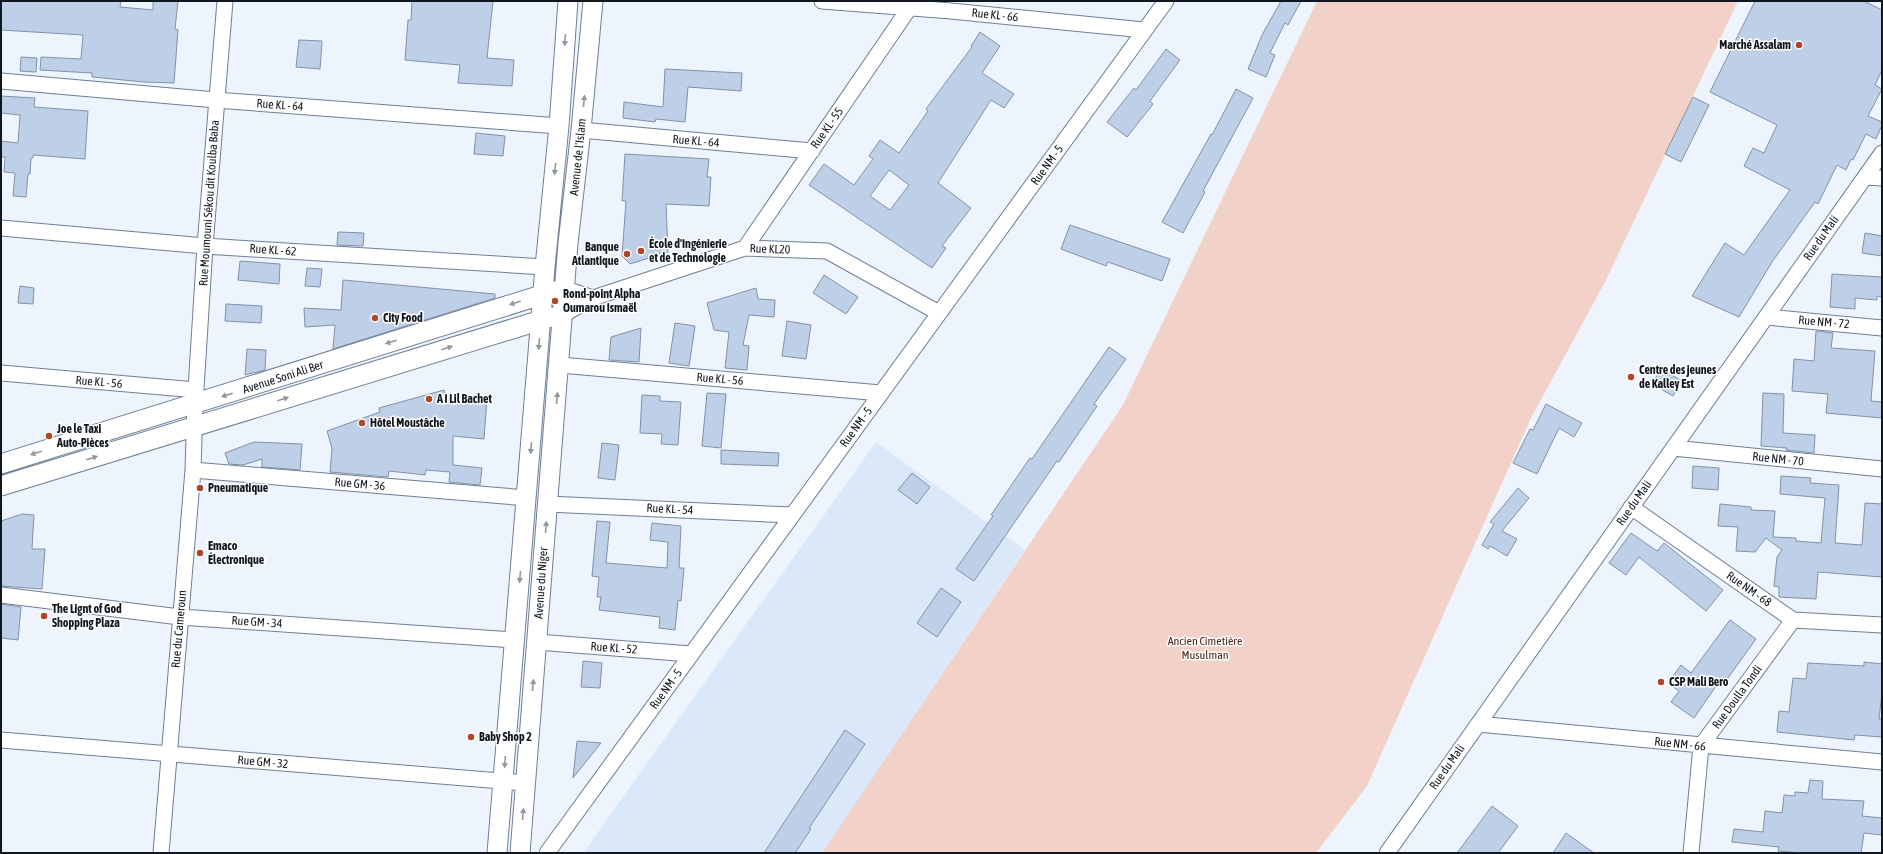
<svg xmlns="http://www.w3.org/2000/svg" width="1883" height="854" font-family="'Asap Condensed',sans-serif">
<rect width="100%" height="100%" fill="#edf4fe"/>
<path fill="#dae8fa" d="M876,442l149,108 -203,303h-239z"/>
<path fill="#f2d2c8" d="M1317,1h421l-132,279 -76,140 -163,366 -51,67h-494l301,-448z"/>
<path fill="#bed0e8" stroke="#8191a8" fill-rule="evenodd" d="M1,1h120l-1,6 33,3v-9h25l-3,28 3,1 -4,53 -30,-1 -52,-5v-4l-52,-3 1,-13 40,2 2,-24 -82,-5z
M412,1h81l-6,57 27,2 -2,26 -54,-3 2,-18 -55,-5 3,-40h3z
M1281,1h20l-13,24 -3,-2 -15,30 5,2 -9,22 -18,-8 14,-34z
M1755,1h109l18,9v60l-7,15 7,4 -14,27 14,6v3l-6,14 -10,-5 -13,26 -2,-1 -5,11 -9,-5 -19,39 -3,-2 -43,60 -33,55 -47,-21 33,-53 19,12 46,-65 -46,-24 9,-18 11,5 13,-28 -67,-33z
M980,32l20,14 -18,27 32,21 -10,14 -13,-8 -53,83 33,25 -29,38 4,2 -14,20 -123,-83 15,-21 30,21 19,-26 -4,-3 11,-16 19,13 29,-42 -2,-2 46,-62 -1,-1zM889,170l20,15 -19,25 -20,-14z
M299,40l23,1 -2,28 -24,-2z
M1166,49l14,11 -30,41 3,3 -26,33 -20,-15 27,-34 2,2z
M21,57l16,1 -1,14 -16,-1z
M665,69l77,4 -1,18 -53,-4 -3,35 -29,-3 -1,3 -32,-4 1,-16 39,5z
M1236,89l17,9 -50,93 2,1 -22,41 -21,-11 49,-88 1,1z
M1,96l34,2 -1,9 54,4 -3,48 -52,-4v3h-2l-1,16h-2l-2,23 -13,-1 2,-23 -11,-1 1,-15h-4v-16l17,2 2,-28 -19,-2z
M1693,97l16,8 -28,57 -16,-8z
M476,133l29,3 -2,20 -29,-2z
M625,154l84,5 -2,18h4l-2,29 -43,-2 2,48 -38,12 -8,-8 4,-55h-4z
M1070,225l100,34 -8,22 -54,-19 -2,4 -45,-17z
M338,232l26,1 -1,13 -26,-1z
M1865,233l17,3v20l-20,-3z
M240,261l40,3 -1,20 -41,-4z
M307,268l15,1 -2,18 -15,-1z
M1832,274l50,3v20l-5,-1v4l-22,-2v11l-25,-2z
M824,275l34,22 -12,17 -33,-21z
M343,280l152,14v4l-162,51 2,-24 -30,2 -1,-19 37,2z
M20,286l14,2 -1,16 -15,-1z
M756,288l2,11 17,1 -1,17 -25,-2 -6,30 6,1 -2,24 -22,-2 4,-36 -15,-2 -7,-27z
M226,304l36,2 -1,17 -36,-2z
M787,321l24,4 -5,34 -24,-3z
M675,323l20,3 -6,40 -20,-3z
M641,328l-2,34 -30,-2 2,-23z
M1816,331l17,2 -2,15 44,3 -4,50 11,1v16l-56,-5 2,-19 -36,-3 2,-32 20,2z
M1109,347l17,12 -32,45 3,2 -38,56 -2,-1 -83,120 -18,-12 37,-53 -2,-1 39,-57 2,1z
M247,349l19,1 -1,20 -20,5z
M1661,369l21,12 -9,15 -21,-12z
M444,390l2,8 41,-1 -3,42 -31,-3v29l29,3 -2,17 -31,-3 1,-10 -24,-2 -1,5 -36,-4 -1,6 -58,-5 2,-24 -5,-17 53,-19 -1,-4z
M707,393l19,1 -5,54 -19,-2z
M1763,393l21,1 -1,39 32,2 -1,18 -28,-3 1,-2 -26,-2z
M642,395l18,1v5l21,1 -3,43 -17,-1 1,-10 -22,-1z
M1546,404l36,19 -8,14 -15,-9 -22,46 -24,-11 17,-34 3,1z
M254,442l48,2 -2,26 -38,-3v-8l-19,6 -14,-1 -4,-11z
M602,443l17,2 -4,35 -17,-2z
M721,450l58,3 -1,13 -57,-2z
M1693,466l26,2 -1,22 -26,-2z
M912,473l18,14 -13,17 -19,-14z
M1781,476l30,2 -1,5 29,2 -4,58 27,2 3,-42 17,1v73l-64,-5 -2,27 -37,-2v-10l-5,-1 3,-29 5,-7 -16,-12 -11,14 -19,-1 2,-24 -20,-1 2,-22 31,3v3l24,1 -2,26 23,1v3l25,2 4,-45 -45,-4z
M1518,488l11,10 -27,33 15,8 -10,17 -17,-10 -2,3 -6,-4 12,-21 -4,-2z
M22,514l12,1 -2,34h13l-3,40 -41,-3v-65z
M597,521l13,1 -4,41 61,5 1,-26 -18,-2 2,-17 29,3 -2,42h5l-3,33 -3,-1 -3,30 -16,-2 1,-11 -61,-7 2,-13h-4l2,-20 -7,-1z
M1631,533l26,18 7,-8 59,47 -17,21 -67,-54 -13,18 -17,-12z
M941,588l20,14 -24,35 -20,-14z
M1,604l20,3 -3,33 -17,-2z
M1730,620l26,19 -31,43 -4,-3 -27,39 -23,-16 8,-11 -11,-8 13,-18 10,8z
M583,661l19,2 -2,25 -19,-1z
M1864,662l18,2v29l-3,26h3v18l-27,-2 -1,5 -77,-8 2,-21 10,1 4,-34 13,1 2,-16 56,3z
M845,730l20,14 -56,84 2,1 -16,24h-31z
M577,741l24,2 -28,35z
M1810,780l13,1 -1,18 42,2 -2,15 20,2v17l-18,-2 -3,20h-59l-24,-2 1,-4 -47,-5 2,-13 29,3 2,-21 17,2 2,-18 11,1v-4l13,1z
M1492,806l26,20 -20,27h-41z
M1566,833l28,20h-41z"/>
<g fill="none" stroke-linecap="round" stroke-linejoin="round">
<g stroke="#6f7f95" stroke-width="17">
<path id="minor" d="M822,1l129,10 193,19
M1,81l215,19 343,26
M581,130l231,21
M1865,177l17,1
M1,228l204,18 340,21
M745,248l165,-241
M566,289l27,9
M564,314l29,-16 152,-50 82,3 112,62
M1766,317l116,11
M560,365l321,28
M1,373l195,17
M1673,448l209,21
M193,470l334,28
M547,504l245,11
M1631,507l162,113 89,5
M1,595l179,22 334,23
M537,642l154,12
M1478,724l404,38
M1,740l524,43
M161,853l32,-383 2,-65 10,-159 20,-245
M547,853l619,-852
M1387,853l495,-700
M1691,853l10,-107 92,-126"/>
</g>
<g stroke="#6f7f95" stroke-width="21">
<path id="major" d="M1,464l553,-173
M1,486l550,-169
M497,853l48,-586 14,-141 9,-125
M520,853l48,-610 13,-113 12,-129"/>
</g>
<use href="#minor" stroke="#fff" stroke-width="15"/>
<use href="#major" stroke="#fff" stroke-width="19"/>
</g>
<defs><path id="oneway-solid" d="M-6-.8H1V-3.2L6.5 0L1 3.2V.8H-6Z"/></defs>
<g fill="#94979a">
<use href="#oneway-solid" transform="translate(565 40) rotate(94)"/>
<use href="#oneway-solid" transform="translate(584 101) rotate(-85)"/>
<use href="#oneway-solid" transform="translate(555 169) rotate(96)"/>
<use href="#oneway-solid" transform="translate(515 303) rotate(162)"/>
<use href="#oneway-solid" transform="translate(391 342) rotate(162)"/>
<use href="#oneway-solid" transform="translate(539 344) rotate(94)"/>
<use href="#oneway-solid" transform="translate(447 348) rotate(-17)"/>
<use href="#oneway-solid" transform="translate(227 395) rotate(162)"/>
<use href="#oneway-solid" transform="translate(557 398) rotate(-85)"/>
<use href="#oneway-solid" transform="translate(283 399) rotate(-17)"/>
<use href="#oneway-solid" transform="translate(531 448) rotate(94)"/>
<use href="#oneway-solid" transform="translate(36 453) rotate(163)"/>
<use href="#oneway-solid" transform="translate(92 458) rotate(-17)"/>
<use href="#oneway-solid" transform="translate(546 527) rotate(-86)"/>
<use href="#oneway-solid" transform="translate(520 577) rotate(95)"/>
<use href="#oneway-solid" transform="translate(533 685) rotate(-84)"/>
<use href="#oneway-solid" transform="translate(505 762) rotate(94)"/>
<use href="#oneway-solid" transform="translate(523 814) rotate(-85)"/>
</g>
<g fill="#af4727" stroke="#fff" stroke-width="1.5">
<circle cx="1799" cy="45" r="4"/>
<circle cx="641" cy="251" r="4"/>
<circle cx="627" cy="254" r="4"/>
<circle cx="555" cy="301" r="4"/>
<circle cx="375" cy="318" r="4"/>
<circle cx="1631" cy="377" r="4"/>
<circle cx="429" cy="399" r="4"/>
<circle cx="362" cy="423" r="4"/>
<circle cx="49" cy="436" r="4"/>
<circle cx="200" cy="488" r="4"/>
<circle cx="200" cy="553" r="4"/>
<circle cx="44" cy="616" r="4"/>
<circle cx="1661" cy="682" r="4"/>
<circle cx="471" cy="737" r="4"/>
</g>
<g text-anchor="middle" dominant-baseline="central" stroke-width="3" stroke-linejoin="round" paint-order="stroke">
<g font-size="12" fill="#11171f" stroke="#fff">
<text transform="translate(995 15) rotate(6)">Rue KL - 66</text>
<text transform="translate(280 105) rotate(4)">Rue KL - 64</text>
<text transform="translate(827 128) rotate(-55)">Rue KL - 55</text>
<text transform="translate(696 141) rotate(5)">Rue KL - 64</text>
<text transform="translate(578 157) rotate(-84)">Avenue de l'Islam</text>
<text transform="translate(1047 165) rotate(-54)">Rue NM - 5</text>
<text transform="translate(209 203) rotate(-86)">Rue Moumouni Sékou dit Koulba Baba</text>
<text transform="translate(1821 238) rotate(-55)">Rue du Mali</text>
<text transform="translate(770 249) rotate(2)">Rue KL20</text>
<text transform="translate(273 250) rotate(4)">Rue KL - 62</text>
<text transform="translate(1824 322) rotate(5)">Rue NM - 72</text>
<text transform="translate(283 377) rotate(-18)">Avenue Soni Ali Ber</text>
<text transform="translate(720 379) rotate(5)">Rue KL - 56</text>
<text transform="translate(99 382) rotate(5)">Rue KL - 56</text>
<text transform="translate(856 427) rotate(-54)">Rue NM - 5</text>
<text transform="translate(1778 459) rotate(6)">Rue NM - 70</text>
<text transform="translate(360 484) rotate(5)">Rue GM - 36</text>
<text transform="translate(1634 503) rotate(-55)">Rue du Mali</text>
<text transform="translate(670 509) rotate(3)">Rue KL - 54</text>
<text transform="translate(541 583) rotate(-86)">Avenue du Niger</text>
<text transform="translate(1749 589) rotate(35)">Rue NM - 68</text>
<text transform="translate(257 622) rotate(4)">Rue GM - 34</text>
<text transform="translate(179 629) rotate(-85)">Rue du Cameroun</text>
<text transform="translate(614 648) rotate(4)">Rue KL - 52</text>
<text transform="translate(666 689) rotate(-54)">Rue NM - 5</text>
<text transform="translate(1737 697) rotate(-54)">Rue Doulla Tondi</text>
<text transform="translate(1680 744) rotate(6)">Rue NM - 66</text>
<text transform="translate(263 762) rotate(5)">Rue GM - 32</text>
<text transform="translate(1447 767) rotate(-55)">Rue du Mali</text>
</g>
<g font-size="12" font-weight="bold" fill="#11171f" stroke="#fff" text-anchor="start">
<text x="1791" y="45" text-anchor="end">Marché Assalam</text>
<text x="649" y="244">École d'Ingénierie<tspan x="649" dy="14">et de Technologie</tspan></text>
<text x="619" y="247" text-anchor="end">Banque<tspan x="619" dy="14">Atlantique</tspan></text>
<text x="563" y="294">Rond-point Alpha<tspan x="563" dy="14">Oumarou Ismaël</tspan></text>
<text x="383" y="318">City Food</text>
<text x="1639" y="370">Centre des jeunes<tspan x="1639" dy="14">de Kalley Est</tspan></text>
<text x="437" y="399">A I Lil Bachet</text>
<text x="370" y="423">Hôtel Moustâche</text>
<text x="57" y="429">Joe le Taxi<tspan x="57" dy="14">Auto-Pièces</tspan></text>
<text x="208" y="488">Pneumatique</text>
<text x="208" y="546">Emaco<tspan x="208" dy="14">Électronique</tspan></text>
<text x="52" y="609">The Lignt of God<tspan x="52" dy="14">Shopping Plaza</tspan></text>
<text x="1669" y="682">CSP Mali Bero</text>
<text x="479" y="737">Baby Shop 2</text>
</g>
<g font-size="12" fill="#491d10" stroke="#fff">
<text x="1205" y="641">Ancien Cimetière<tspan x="1205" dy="14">Musulman</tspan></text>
</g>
</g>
<rect width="1883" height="854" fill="none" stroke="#11171f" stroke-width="4"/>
</svg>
